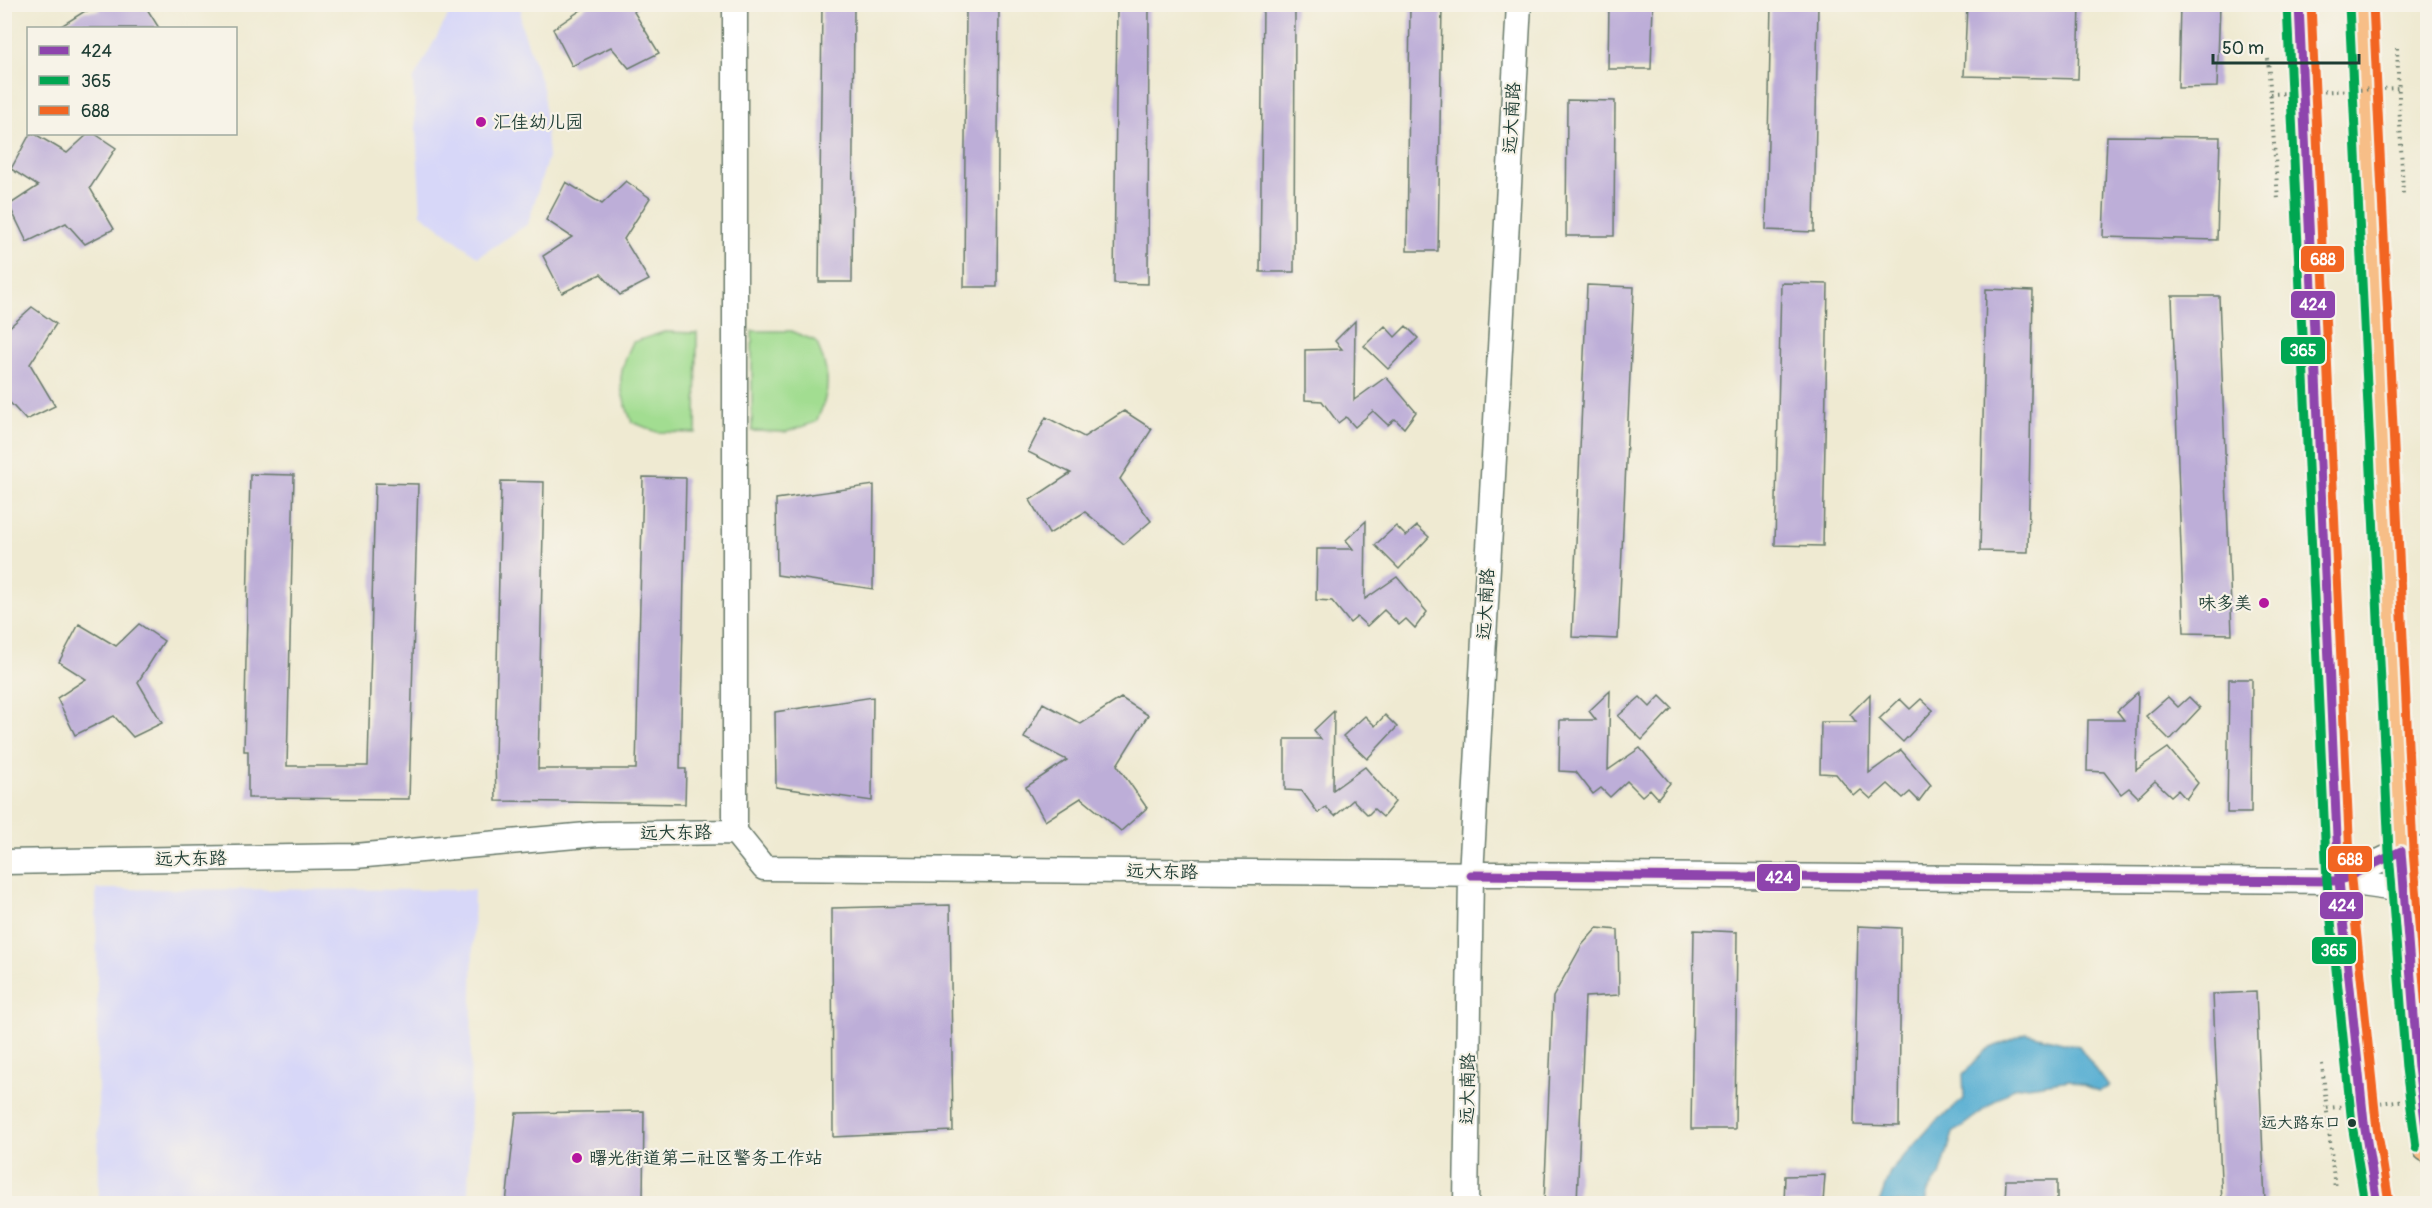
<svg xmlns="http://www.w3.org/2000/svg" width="2432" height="1208" font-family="Pangolin,'LXGW WenKai TC',sans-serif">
<rect width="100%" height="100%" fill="#f7f3e8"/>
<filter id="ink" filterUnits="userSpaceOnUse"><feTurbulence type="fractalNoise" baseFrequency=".0167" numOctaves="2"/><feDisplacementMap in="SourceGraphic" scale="12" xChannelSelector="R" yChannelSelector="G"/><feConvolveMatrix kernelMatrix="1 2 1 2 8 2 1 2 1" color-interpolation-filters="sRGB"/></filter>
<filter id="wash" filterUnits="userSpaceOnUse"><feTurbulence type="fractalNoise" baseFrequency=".008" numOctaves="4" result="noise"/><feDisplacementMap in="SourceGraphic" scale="24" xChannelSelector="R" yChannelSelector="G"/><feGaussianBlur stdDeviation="1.35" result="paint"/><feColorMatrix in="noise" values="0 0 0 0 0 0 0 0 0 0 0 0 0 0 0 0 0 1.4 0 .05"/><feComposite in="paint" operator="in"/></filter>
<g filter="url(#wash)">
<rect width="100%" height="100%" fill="#efead2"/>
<path fill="#d7d7f8" d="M454,5h67v19l22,64 5,69 -20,67 -50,33 -57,-43 -8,-134z
M96,889l378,1 -6,313h-369z"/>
<path fill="#a2dd91" stroke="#608d62" stroke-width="1.5" d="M752,331h39l25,10c14,33 16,48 0,81l-30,10 -34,-1z
M664,332l33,1 -1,100 -39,-1 -25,-10c-14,-34 -16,-46 1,-80z"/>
<path fill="#55add2" stroke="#3a7583" stroke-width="1.5" d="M2026,1033l53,13 30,41 -10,4 -29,-11 -57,8 -60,45 -13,43 -12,15 -3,12h-46l11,-31 42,-47 32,-26 -1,-25 23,-24z"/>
<g id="blocks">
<path fill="#bdaed8" d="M100,4h44l15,24h-101l27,-17h15z
M590,4h49l-5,8 25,41 -30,15 -18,-21 -39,19 -19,-37z
M822,4h32l-2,278h-33z
M966,4h33l-2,283h-33z
M1117,4h32l-1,280 -34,-1z
M1263,4h32l-1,268h-34z
M1410,4h32l-4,247h-31z
M1609,4h44l-2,65h-43z
M1771,4h47l-4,228 -48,-2z
M1967,4h113l-2,75 -114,-3z
M2180,4h40l-3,83 -39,1z
M1567,100l48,1 -1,135h-48z
M30,134h5l32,19 21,-19h7l21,14 -26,40 24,41 -29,15 -19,-21 -39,19 -18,-37 29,-19 -27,-17z
M2107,136l113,1 -3,103 -114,-3z
M626,181l24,17 -26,41 25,41 -29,15 -19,-21 -39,19 -19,-37 29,-19 -26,-17 20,-38 36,22z
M1781,283l47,1 -5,262 -48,-1z
M1587,285l47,2 -16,352 -46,-2z
M1986,289l47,2 -5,261 -48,-1z
M2172,296h47l13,338 -48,-1z
M32,307l24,17 -26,40 25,42 -29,14 -22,-24v-64z
M1355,321l-1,79 32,-23 30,35 -12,16 -9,-9 -7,6 -15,-14 -18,16 -9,-10 -8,6 -16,-22 -17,-1v-50l37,-1 -7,-8z
M1385,326l10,11 11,-11 12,12 -30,31 -24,-23z
M1124,411l28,18 -32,50 31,42 -27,23 -39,-32 -36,22 -19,-34 41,-27 -43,-21 18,-35 38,20z
M250,474l44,1 -7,291h81l7,-283 43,1 -9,315 -161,-1v-47h-4z
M643,477l43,1 -6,291h6l-1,35 -189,-3 -1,-43 6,-277 43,1 -6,287h98z
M874,485l-1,104 -96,-14 -1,-76z
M1366,521l-1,78 32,-22 30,35 -12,16 -9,-9 -7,6 -15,-15 -17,16 -10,-9 -7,6 -18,-22 -16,-1 1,-51h36l-7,-9z
M1396,526l10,10 11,-10 12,11 -30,32 -24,-24z
M79,624l37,22 23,-22 25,17 -26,41 24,41 -29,14 -19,-21 -39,19 -18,-37 29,-19 -27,-17z
M2229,679h23l-1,134h-24z
M1610,691l-2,79 32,-22 30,35 -12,15 -8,-9 -8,7 -15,-15 -17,16 -9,-9 -8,6 -17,-22 -17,-1 1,-51h36l-7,-9z
M2138,692l-2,78 32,-22 30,35 -12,16 -8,-9 -7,6 -16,-15 -17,16 -9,-9 -8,6 -17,-22 -17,-1 1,-51h36l-7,-9z
M1870,694l-1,79 32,-23 30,35 -12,16 -9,-9 -7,6 -15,-14 -17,15 -10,-9 -7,6 -18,-22 -16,-1 1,-51h35l-6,-8z
M1660,696l12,12 -30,32 -24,-24 22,-19 10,10z
M873,697l-1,104 -96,-14 -1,-75z
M2168,697l10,10 11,-10 11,11 -30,32 -24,-24z
M1121,698l27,17 -31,50 30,43 -26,23 -40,-33 -36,23 -19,-34 41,-27 -43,-22 19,-35 38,21z
M1900,699l10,10 11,-10 12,11 -30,32 -24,-23z
M1334,711l-1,79 32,-23 30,35 -12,15 -9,-8 -6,6 -15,-15 -18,16 -9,-9 -8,6 -16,-22 -17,-1v-51h36l-7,-9z
M1385,715l12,12 -30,32 -24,-23 22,-20 10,10z
M950,905l3,226 -120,6 -1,-229z
M1858,926l43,2 -2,198 -45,-1z
M1597,928l21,2 1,65 -34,2 -8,206h-33l9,-206 29,-52z
M1694,930l43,2 -2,197h-44z
M2256,992l9,211h-43l-9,-209z
M644,1111l-1,92h-137l10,-90z
M1825,1175l-2,28h-39l1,-27z
M2006,1180h51v23h-52z"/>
</g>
</g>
<g filter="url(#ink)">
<use href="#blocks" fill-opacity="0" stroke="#687a6b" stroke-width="1.5"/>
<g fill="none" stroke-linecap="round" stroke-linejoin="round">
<g stroke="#687a6b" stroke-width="27">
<path id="minor" d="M735,832v-828
M4,862l351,-6 243,-22 137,-2 29,36 1575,13 64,9 25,-1
M2339,881l62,-30 27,-2
M1466,1204l5,-329 48,-871"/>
</g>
<g stroke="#687a6b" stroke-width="33">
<path id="major" d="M2299,4l40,877 25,242 13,81
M2361,4l40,847 17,216 10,80"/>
</g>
<path stroke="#687a6b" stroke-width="4" stroke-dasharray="1.5 4.5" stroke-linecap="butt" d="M2397,48l6,147
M2268,59l10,141
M2322,1064l13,125"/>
<use href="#minor" stroke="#fff" stroke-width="24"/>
<use href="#major" stroke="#f7be87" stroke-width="30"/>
<path stroke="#687a6b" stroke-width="4" stroke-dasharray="1.5 4.5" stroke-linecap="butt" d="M2270,94l129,-6
M2327,1108l101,-10"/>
<g stroke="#f7f3e8" stroke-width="14">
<path id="bus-1" d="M2299,4l40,877 25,242 13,81
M1471,875l868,6 62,-30 17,216 10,76"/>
</g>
<g stroke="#f7f3e8" stroke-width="14">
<path id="bus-2" d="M2287,5l40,877 25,242 13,80
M2349,5l40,847 17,216 10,80"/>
</g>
<g stroke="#f7f3e8" stroke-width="14">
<path id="bus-3" d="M2311,4l40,876 25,241 13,81
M2373,4l40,846 15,185"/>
</g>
<use href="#bus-1" stroke="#8e44ad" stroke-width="9"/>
<use href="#bus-2" stroke="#00a651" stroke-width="9"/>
<use href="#bus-3" stroke="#f26522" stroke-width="9"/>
</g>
</g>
<g fill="#b5179e" stroke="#f7f3e8" stroke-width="2">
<circle cx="481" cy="122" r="6"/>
<circle cx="2264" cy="603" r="6"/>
<circle cx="577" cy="1158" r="6"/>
</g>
<circle fill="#1f3d34" stroke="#f7f3e8" stroke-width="2" cx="2352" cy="1123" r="5"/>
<g text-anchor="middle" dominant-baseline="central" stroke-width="4.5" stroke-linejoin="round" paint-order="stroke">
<g font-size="16" fill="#1f3d34" stroke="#f7f3e8" text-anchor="end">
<text x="2341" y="1123">远大路东口</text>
</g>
<g font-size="18" fill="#1f3d34" stroke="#f7f3e8">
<text transform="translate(1512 118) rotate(-87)">远大南路</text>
<text transform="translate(1486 604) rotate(-87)">远大南路</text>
<text transform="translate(676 833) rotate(-1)">远大东路</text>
<text transform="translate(191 859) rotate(-1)">远大东路</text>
<text transform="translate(1162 872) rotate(1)">远大东路</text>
<text transform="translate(1468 1089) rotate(-89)">远大南路</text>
</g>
<g font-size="18" fill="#1f3d34" stroke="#f7f3e8" text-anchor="start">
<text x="493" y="122">汇佳幼儿园</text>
<text x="2252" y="603" text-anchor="end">味多美</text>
<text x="589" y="1158">曙光街道第二社区警务工作站</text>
</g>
</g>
<g stroke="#f7f3e8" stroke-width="2">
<rect x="2300" y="245" width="45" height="28" rx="6" fill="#f26522"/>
<rect x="2290" y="290" width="46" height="29" rx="6" fill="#8e44ad"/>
<rect x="2280" y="336" width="46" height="29" rx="6" fill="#00a651"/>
<rect x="2327" y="845" width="46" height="28" rx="6" fill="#f26522"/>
<rect x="1756" y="863" width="45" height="29" rx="6" fill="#8e44ad"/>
<rect x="2319" y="891" width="45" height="29" rx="6" fill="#8e44ad"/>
<rect x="2311" y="936" width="46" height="29" rx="6" fill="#00a651"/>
</g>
<g font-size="16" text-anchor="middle" font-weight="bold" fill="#fff">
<text x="2323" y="265">688</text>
<text x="2313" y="310">424</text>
<text x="2303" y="356">365</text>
<text x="2350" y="865">688</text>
<text x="1779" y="883">424</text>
<text x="2342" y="911">424</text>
<text x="2334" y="956">365</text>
</g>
<rect width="2432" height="1208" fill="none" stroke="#f7f3e8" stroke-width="24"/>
<rect x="27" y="27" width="210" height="108" fill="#f7f3e8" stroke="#a1aaa0" stroke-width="1.5"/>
<rect x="39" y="46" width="30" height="9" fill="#8e44ad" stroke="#a1aaa0" stroke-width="1.5"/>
<text x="81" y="57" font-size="18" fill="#1f3d34">424</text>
<rect x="39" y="76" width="30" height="9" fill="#00a651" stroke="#a1aaa0" stroke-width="1.5"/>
<text x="81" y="87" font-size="18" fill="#1f3d34">365</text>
<rect x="39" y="106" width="30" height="9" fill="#f26522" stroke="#a1aaa0" stroke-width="1.5"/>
<text x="81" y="117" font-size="18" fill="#1f3d34">688</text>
<path d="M2213 54v9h146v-9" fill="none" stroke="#1f3d34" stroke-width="3"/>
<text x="2222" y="54" font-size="18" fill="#1f3d34" stroke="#f7f3e8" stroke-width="4.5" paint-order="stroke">50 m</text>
</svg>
